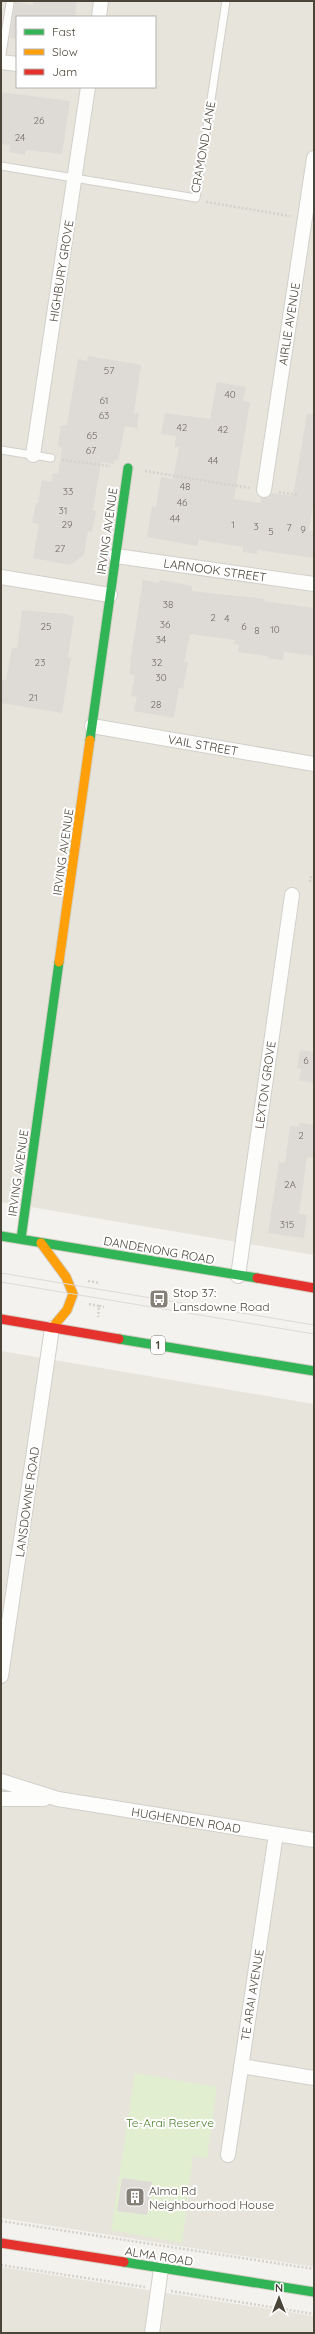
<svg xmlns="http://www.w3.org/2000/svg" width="315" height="2334" font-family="Quicksand,sans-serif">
<rect width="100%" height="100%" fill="#f4f2ee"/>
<path fill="#e7e4dc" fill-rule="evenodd" d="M1,1h313v1254l-313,-53zM17,17h138v70h-138z
M1,1351l313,53v863l-313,-49z
M1,2267l313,49v17h-313z"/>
<path fill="#e1eecf" d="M135,2073l82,14 -10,71 -14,-2 -11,87 -71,-13z"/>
<path fill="#dedbd6" d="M34,1h43l-2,16h-58v22l-7,-1 5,-36 18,3z
M1,92l69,9 -8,53 -36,-4 -1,5 -16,-3 1,-7 -9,-1z
M88,356l53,9 -7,48 5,1 -2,14 -12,-2 -7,35 -4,-1v4l-13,-2 -8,48 3,1 -4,21 -4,-1 -4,24 -14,10 -37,-7 6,-34 -7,-2 4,-19h2l4,-23 10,2 1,-9 5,1 4,-26 -3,-1 -1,-3 3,-18 6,-1 11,-66 9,2z
M217,382l29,5 -3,14 7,1 -16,97 27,4v-5h6l5,-5 21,3 14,-82h7v87l-5,29 5,1v27l-57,-8v4l-14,-2v-5l-44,-7 -2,6 -50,-9 5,-31 4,1 5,-30 12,2 6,-32h-4l1,-11 -15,-2 4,-21 45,6z
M143,580l16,3 1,-3 32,6v5l73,8 -1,2 50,7v48l-30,-4 -1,8 -15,-2v-2l-30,-4 1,-7 -5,-1 1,-4 -45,-6 -6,28h4l-5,27 -4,-1 -5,30 -40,-7 3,-14 -6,-1 4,-21 -6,-1 2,-11h-1z
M22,610l44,4 8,3 -6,40 3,1 -9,55 -61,-10v-23h5l6,-32h5z
M300,1050l14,2v31l-15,-3 2,-11 -4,-1z
M299,1123l15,2v33l-7,-1 -8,57 8,1 -3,23 -36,-5 11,-71 6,1 5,-37 9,1z
M122,2178l30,4 -5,33 -30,-4z"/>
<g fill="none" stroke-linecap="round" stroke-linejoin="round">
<g stroke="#d2d0cb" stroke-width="9">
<path id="lane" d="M1,60l9,-57
M1,166l195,32 30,-197
M1,450l50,8"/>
</g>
<g stroke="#d2d0cb" stroke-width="16">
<path id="street" d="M99,17l2,-16
M1,62l16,2
M33,455l55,-368
M264,490l50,-332
M116,556l198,28
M1,577l109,18
M92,726l222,38
M238,1276l54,-381
M1,1676l51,-348
M1,1781l57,18 256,41
M1,1799h43
M241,2066l73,12
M228,2155l48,-321
M152,2333l9,-64"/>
</g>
<g stroke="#d3cfc5" stroke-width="11">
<path id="fast" d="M90,740l38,-272
M1,1236l256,42
M21,1239l38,-277
M119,1339l195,32
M124,2262l190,30"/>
</g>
<g stroke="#d3cfc5" stroke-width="11">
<path id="slow" d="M59,962l31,-222
M41,1243l25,34 7,17 -6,16 -15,18"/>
</g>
<g stroke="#d3cfc5" stroke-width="11">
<path id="jam" d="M257,1278l57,10
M1,1319l118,20
M1,2243l123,19"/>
</g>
<path stroke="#d3d2cc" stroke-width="2.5" stroke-dasharray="2 2" stroke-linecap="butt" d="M206,202l84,14
M62,460l48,6
M145,471l105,17
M279,492l19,3
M310,882l1,-8
M88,1281l12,2
M89,1304l10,2 -1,11
M99,1306l5,1
M1,2221l313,48
M1,2265l144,22
M171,2291l143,23"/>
<use href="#lane" stroke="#fdfdfc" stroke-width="7"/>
<use href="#street" stroke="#fdfdfc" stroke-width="14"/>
<use href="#fast" stroke="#30b455" stroke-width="9"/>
<use href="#slow" stroke="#ff9f0a" stroke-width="9"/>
<use href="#jam" stroke="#e5322d" stroke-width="9"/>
<path stroke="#dbdbda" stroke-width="1" d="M1,1273l313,52
M1,1282l313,52"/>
</g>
<defs>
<g id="bus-square" transform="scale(1)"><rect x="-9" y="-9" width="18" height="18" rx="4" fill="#868178" stroke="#fff"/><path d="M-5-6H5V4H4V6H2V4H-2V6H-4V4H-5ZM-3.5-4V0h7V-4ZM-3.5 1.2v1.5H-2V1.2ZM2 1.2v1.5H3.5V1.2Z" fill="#fff"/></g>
<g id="building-square" transform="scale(1)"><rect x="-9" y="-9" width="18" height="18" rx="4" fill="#868178" stroke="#fff"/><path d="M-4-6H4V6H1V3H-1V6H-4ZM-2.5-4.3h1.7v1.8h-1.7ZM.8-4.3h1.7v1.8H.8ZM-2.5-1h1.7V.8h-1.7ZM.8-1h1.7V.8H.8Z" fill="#fff"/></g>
</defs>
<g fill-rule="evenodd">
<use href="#bus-square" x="159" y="1299"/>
<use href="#building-square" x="135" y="2197"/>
</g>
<g text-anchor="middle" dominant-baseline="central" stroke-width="4" stroke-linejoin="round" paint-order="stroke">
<g font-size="10" fill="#706a61">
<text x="39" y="120">26</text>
<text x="20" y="137">24</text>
<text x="109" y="370">57</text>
<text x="230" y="394">40</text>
<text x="104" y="400">61</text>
<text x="104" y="415">63</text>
<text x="182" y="427">42</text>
<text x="223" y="429">42</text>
<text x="92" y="435">65</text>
<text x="91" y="450">67</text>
<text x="213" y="460">44</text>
<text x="185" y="486">48</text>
<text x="68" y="491">33</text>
<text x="182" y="502">46</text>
<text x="63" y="510">31</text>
<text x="175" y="518">44</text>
<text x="67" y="524">29</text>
<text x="233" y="524">1</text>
<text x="256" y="526">3</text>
<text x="289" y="527">7</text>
<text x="303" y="529">9</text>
<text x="271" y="531">5</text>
<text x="60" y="548">27</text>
<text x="168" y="604">38</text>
<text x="213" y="617">2</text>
<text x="227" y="618">4</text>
<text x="165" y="624">36</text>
<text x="46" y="626">25</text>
<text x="244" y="626">6</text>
<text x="275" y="629">10</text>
<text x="257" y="630">8</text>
<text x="161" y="639">34</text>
<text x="40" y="662">23</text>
<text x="157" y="662">32</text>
<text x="161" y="677">30</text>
<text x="33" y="697">21</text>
<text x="156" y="704">28</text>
<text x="306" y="1060">6</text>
<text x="301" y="1135">2</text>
<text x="290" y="1184">2A</text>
<text x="287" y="1224">315</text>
</g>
<rect fill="#fff" stroke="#817c74" stroke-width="1" x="151" y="1336" width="14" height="18" rx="3"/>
<g font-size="11" font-weight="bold" fill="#4b4439">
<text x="158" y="1345">1</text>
</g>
<g font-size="12" fill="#4b4439" stroke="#fff">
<text transform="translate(203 147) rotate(-80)">CRAMOND LANE</text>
<text transform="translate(61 271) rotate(-81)">HIGHBURY GROVE</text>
<text transform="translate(289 324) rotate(-81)">AIRLIE AVENUE</text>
<text transform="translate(107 531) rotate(-82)">IRVING AVENUE</text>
<text transform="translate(215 570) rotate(8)">LARNOOK STREET</text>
<text transform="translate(203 745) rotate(10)">VAIL STREET</text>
<text transform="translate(63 852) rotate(-82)">IRVING AVENUE</text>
<text transform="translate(265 1085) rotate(-82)">LEXTON GROVE</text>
<text transform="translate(18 1173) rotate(-82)">IRVING AVENUE</text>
<text transform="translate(159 1250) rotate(10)">DANDENONG ROAD</text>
<text transform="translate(27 1502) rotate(-82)">LANSDOWNE ROAD</text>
<text transform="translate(186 1820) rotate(9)">HUGHENDEN ROAD</text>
<text transform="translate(252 1995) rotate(-81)">TE ARAI AVENUE</text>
<text transform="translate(159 2256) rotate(9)">ALMA ROAD</text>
</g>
<g font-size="12" fill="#4b4439" stroke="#fff" text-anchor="start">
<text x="173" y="1292">Stop 37:<tspan x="173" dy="14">Lansdowne Road</tspan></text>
<text x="149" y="2190">Alma Rd<tspan x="149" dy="14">Neighbourhood House</tspan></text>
</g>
<g font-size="12" fill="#4a7f2a" stroke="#fff">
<text x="170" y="2122">Te-Arai Reserve</text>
</g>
</g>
<rect width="315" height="2334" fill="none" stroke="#4b4439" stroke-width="4"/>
<rect x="16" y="16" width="140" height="72" fill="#ffffff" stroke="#b7b4b0"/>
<rect x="24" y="29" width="20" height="6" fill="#30b455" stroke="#b7b4b0"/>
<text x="52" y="36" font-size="12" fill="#4b4439">Fast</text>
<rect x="24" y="49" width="20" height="6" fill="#ff9f0a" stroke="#b7b4b0"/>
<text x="52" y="56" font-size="12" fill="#4b4439">Slow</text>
<rect x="24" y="69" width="20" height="6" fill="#e5322d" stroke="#b7b4b0"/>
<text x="52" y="76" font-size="12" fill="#4b4439">Jam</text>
<g transform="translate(279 2298)" stroke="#ffffff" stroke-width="3" paint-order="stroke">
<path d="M0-3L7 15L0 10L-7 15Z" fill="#4b4439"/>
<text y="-6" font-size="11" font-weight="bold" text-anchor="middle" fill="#4b4439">N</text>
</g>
</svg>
